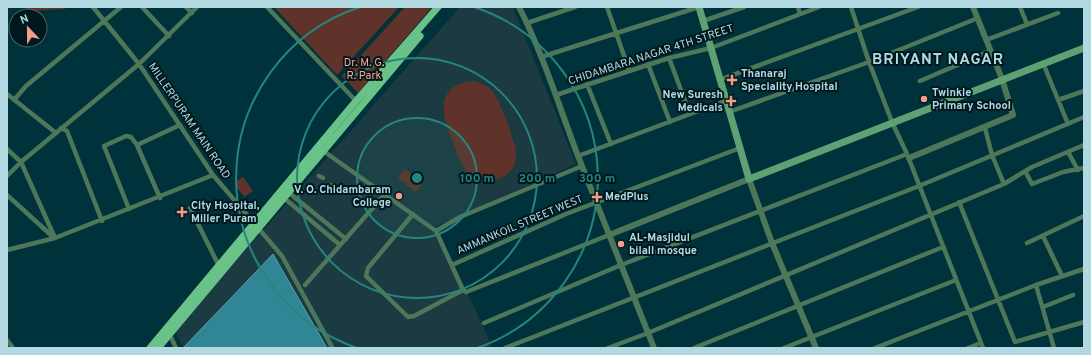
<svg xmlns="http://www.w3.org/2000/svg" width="1091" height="355" font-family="Overpass,sans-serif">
<rect width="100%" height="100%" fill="#00323b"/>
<path fill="#1b3a41" d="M460,7h53l63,157 -144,64 19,30 42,90h-310l-8,-18z"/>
<path fill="#5f3329" d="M27,7h38v2l-38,2z
M274,7h125l-62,68z
M405,7h27l-74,86 -16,-17z
M474,81c7,2 14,5 18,10 8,9 24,52 24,63 0,7 -2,14 -7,19 -5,4 -11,6 -17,8 -25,6 -33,-23 -40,-41 -11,-27 -17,-55 22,-59z
M405,169l18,14 -7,9 -18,-14z
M243,177l10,14 -9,6 -10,-14z"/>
<path fill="#318696" stroke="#589fad" d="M273,254l54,94h-144z"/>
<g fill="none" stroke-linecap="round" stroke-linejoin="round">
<path stroke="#4e775a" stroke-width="4.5" d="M93,7l46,57 74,111 69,81 50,91
M142,7l27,29
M186,7l6,6
M267,7l89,94
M607,7l22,63
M798,7l2,7
M851,7l18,55 23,60 15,32 76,194
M1020,7l7,17
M703,21l41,-14
M527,23l48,-16
M986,40l72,-27
M541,57l158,-50
M669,58l21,56
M1043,63l25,61
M648,64l22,58
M719,80l199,-73
M920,81l70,-30
M587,84l24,60
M7,94l49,39
M556,95l113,-37 42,-10 108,-41
M14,100l12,-14 95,-79
M1058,100l26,-9
M729,112l140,-50 109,-44
M61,128l6,3 35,90
M985,128l7,27 12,29
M137,145l43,-20
M7,149l14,13 34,76
M322,150l114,81 27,59 3,2 143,-57
M1068,152l10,18
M578,156l147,-55
M1025,171l7,13 31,-12 21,-4
M7,176l14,-14 118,-98 58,-57
M319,176l4,2
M331,185l3,2
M288,192l58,47
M7,195l45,41
M284,198l56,47
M959,202l56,140 69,-20
M190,208l29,58
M129,209l-25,-63 22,-10 5,1 6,8 23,53
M413,214l-45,54 -2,8 42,41 6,-1 49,-26
M436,231l24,-14 122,-51
M1043,236l19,40
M1027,243l57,-27
M7,250l48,-12 158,-63
M452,265l114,-51 174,-66
M305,285l80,-91
M1036,285l18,63
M1043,307l30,-12
M484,323l137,-58 286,-111
M169,333l7,15
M7,340l6,8
M505,348l414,-162 165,-69
M608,348l40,-15 356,-149 28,-17 52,-22
M694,348l249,-101
M784,348l172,-68
M875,348l161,-63 48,-16
M968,348l13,-5"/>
<path stroke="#4e775a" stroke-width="6" d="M519,7c24,47 40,99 59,149 25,64 51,128 76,192
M909,158l104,-43 -11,-36 -29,-72
M609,235l140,-56 23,64 44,105"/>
<path stroke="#5ea274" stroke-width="7" d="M699,7l50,172 335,-131"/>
<path stroke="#69c287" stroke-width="7" d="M150,348l206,-247 82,-94
M158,348l262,-312"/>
</g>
<circle cx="417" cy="178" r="60" fill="#27857f" fill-opacity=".12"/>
<g fill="none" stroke="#27857f" stroke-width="2">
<circle cx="417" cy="178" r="60"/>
<circle cx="417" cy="178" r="120"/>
<path d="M357 348A180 180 0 0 1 360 7M474 7A180 180 0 0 1 477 348"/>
</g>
<g fill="#f49e8a" stroke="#00181d" stroke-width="1.5">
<path d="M730 74h4v4h4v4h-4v4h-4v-4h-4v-4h4z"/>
<circle cx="924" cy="99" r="4"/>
<path d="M729 95h4v4h4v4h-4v4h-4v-4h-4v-4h4z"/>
<circle cx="399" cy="196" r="4"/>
<path d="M595 191h4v4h4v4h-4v4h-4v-4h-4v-4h4z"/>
<path d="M180 206h4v4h4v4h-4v4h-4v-4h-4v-4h4z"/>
<circle cx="621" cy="244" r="4"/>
</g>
<g text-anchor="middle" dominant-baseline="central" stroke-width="4" stroke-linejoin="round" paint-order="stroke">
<g font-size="11" fill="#b2d9e2" stroke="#00181d">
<text transform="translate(651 55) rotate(-18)">CHIDAMBARA NAGAR 4TH STREET</text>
<text transform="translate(189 121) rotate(56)">MILLERPURAM MAIN ROAD</text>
<text transform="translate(520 225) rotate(-23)">AMMANKOIL STREET WEST</text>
</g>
<g font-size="11" fill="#ffa38f" stroke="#00181d">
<text x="364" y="63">Dr. M. G.<tspan x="364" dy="13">R. Park</tspan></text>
</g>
<g font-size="11" font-weight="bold" fill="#b2d9e2" stroke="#00181d" text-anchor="start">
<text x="741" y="74">Thanaraj<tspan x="741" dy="13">Speciality Hospital</tspan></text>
<text x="932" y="93">Twinkle<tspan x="932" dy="13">Primary School</tspan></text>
<text x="723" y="95" text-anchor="end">New Suresh<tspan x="723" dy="13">Medicals</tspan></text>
<text x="391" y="190" text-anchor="end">V. O. Chidambaram<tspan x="391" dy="13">College</tspan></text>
<text x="605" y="197">MedPlus</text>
<text x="191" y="206">City Hospital,<tspan x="191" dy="13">Miller Puram</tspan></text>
<text x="629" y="238">AL-Masjidul<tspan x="629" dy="13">bilall mosque</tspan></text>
</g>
<g font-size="15" font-weight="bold" letter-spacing="1" fill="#b2d9e2" stroke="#00181d">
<text x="938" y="60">BRIYANT NAGAR</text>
</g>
</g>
<circle cx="417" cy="178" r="6" fill="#27857f" stroke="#00181d" stroke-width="2"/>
<g font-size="12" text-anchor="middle" font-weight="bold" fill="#27857f" stroke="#00181d" stroke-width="4" stroke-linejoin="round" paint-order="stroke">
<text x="477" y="182">100 m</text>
<text x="537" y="182">200 m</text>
<text x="597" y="182">300 m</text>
</g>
<rect width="1091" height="355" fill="none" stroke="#b2d9e2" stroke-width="16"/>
<g transform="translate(28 28) rotate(338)"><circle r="19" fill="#00181d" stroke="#47656c"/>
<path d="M0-3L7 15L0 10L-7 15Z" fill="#f49e8a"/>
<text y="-6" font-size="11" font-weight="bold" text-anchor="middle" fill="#b2d9e2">N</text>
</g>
</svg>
